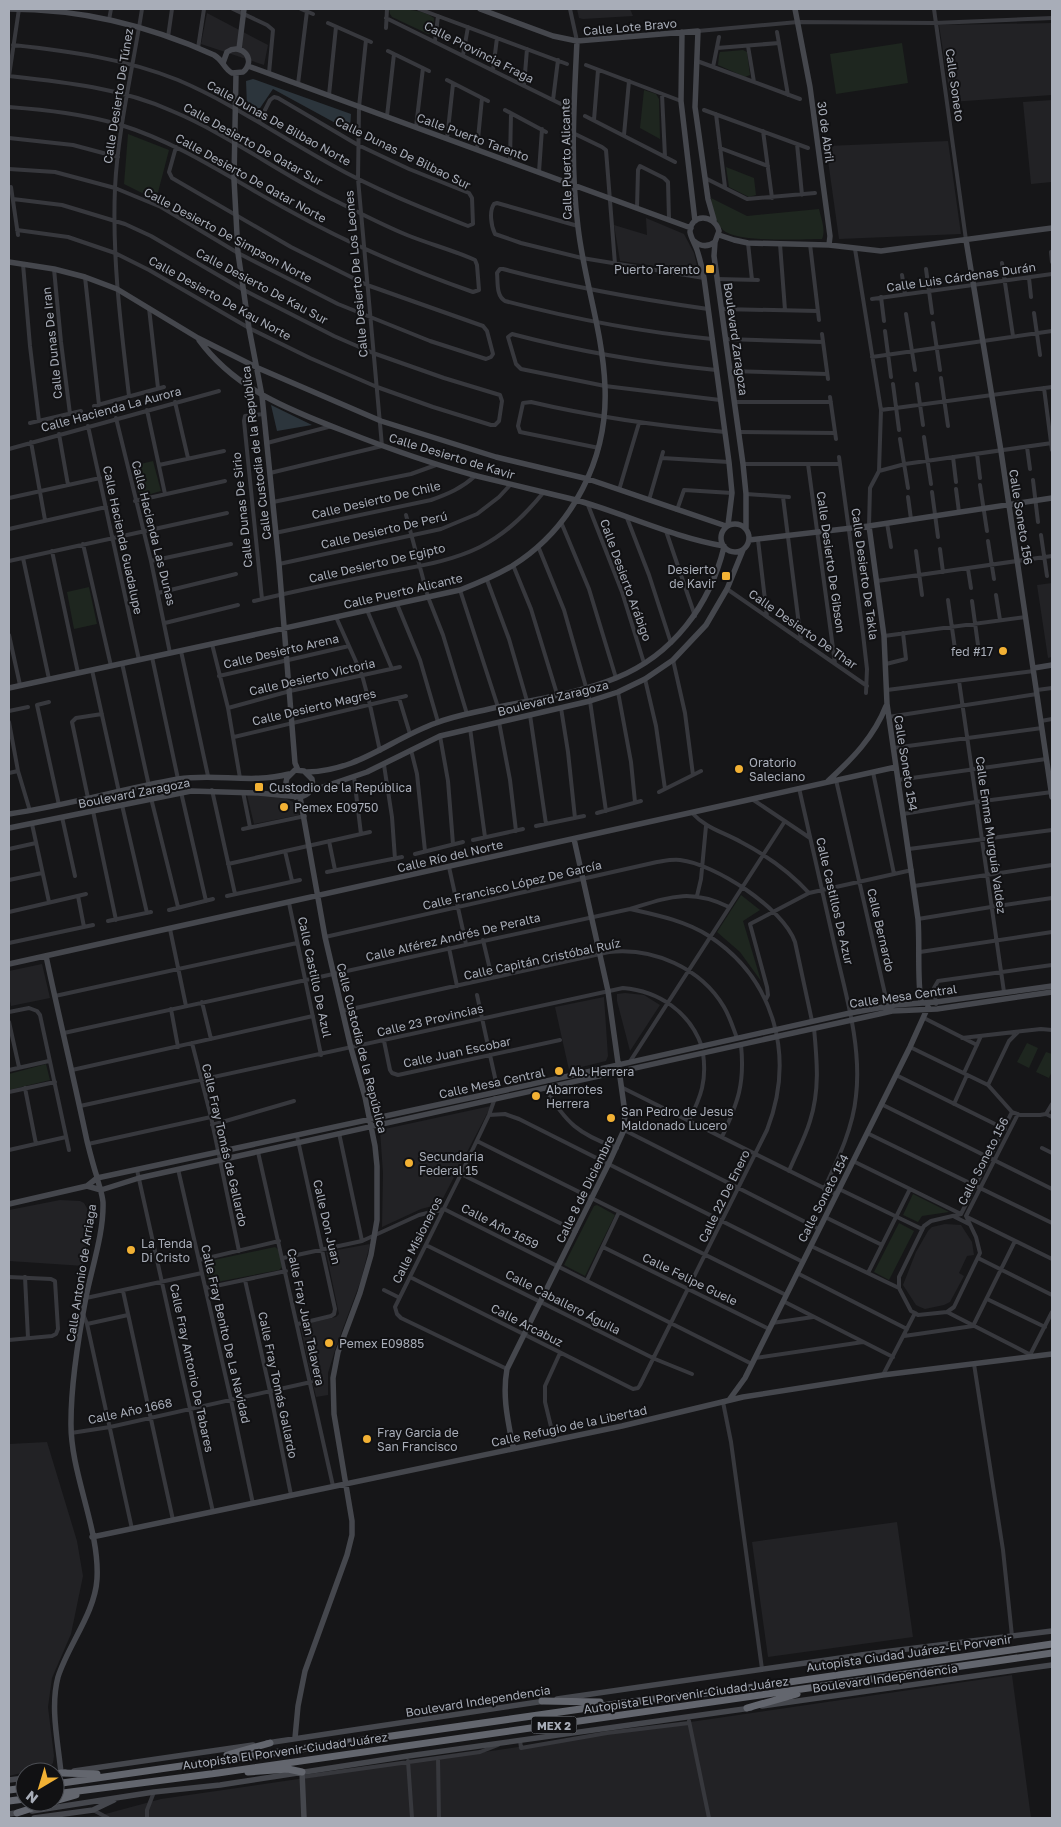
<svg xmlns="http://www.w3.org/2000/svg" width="1061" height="1827" font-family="'Golos Text',sans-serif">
<rect width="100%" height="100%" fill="#161618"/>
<path fill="#222225" d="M577,9h53l3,7 -50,3 -4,-1z
M207,13l61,32 -4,20 -63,-21z
M1052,23v72l-101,7 -12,-77z
M1052,100v82l-21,2 -8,-82z
M948,141l13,93 -122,5 -13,-93z
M646,218l38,16 10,19 4,17 -1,2 -77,-11 -6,-36 33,10z
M1052,583v74l-4,1 -11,-73z
M247,795l38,3 8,4 6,13 -45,9z
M42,964l8,34 -39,8 -2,-9v-26z
M625,993l19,2 16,10 -30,46 -13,-50v-7z
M604,997l4,59 -2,5 -37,9 -14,-63z
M491,1106l-51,98 -19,5 -39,18 1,-54 -3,-43z
M60,1200l20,1 4,2 4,7 2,10v18l-6,28 -75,-5v-51z
M945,1224l16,1 11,17 2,13 -7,1 -8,17 5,3 -14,26 -6,3 -19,4 -5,-2 -4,-2 -13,-20 13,-33 12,-21 4,-4z
M370,1244l-9,36 -25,67 -8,26v22l-12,2 -16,-72 36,-8 3,-3 -13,-62z
M47,1442l30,99 6,35 -12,58 -19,44 -4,29 6,49 -1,7 -3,3 -41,10v-332z
M897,1522l16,115 -145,20 -16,-115z
M1012,1675l19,143h-958l25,-2 63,-17z"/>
<path fill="#1e261f" d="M389,9c15,0 33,0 45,9l-1,15 -5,1 -36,-17 -2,-3z
M902,43l6,40 -72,11 -6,-40z
M743,50l4,2 3,23 -5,2 -27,-12 1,-10 1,-3z
M644,90l12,4 3,5 1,40 -20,-11z
M128,134l41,16 -13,50 -32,-16z
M726,167l28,11 2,17 -7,2 -20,-10z
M711,198l36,18 72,-7c2,9 7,21 3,30 -20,0 -85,4 -99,-9 -8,-8 -10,-22 -12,-32z
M153,461l8,30 -21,6 -8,-31z
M89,587l8,37 -23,5 -7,-37z
M741,895l19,15 -17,11 18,60 -21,-29 -23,-20z
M1027,1043l11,5 -9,20 -12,-6z
M1046,1052l6,2v17l-3,7 -13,-6z
M46,1064l4,16 -41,10v-16z
M913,1194l36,18 -27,4 -4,6 -15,-7z
M597,1205l18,10 -30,61 -21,-11 30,-59z
M899,1223l15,8 -25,49 -15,-8z
M275,1247l4,3 3,17 -3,3 -67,13 -4,-1 -3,-19 4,-2z"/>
<path fill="#2c353c" d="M253,79l98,35 -1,17 -77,-42 -15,22 -11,-5 -1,-25z
M271,405l41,20 -35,6z"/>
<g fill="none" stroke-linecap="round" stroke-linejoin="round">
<path stroke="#37383d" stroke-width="4" d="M233,9l34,16 6,5 -4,43
M301,9l12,5
M419,9l148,55
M570,9l7,32
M934,9l32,231
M386,18l177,87
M109,20l2,-11
M328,23l43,19
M386,28l1,-19
M698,31l100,-9 137,1 117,-5
M777,32l11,63
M168,37l4,-28
M435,41l3,-25
M13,45c56,6 113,14 165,35 54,23 101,56 152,84 44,25 92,44 138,62l5,-2 -1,-26 -3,-5 -60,-24 -51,-24 -80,-47 -4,-1 -4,3 -11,22
M748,46l6,36
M198,48l6,-39
M717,48l62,-5
M388,51l41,20
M463,55l5,-28
M697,61l103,38
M586,65l95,36
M713,67l6,-30
M493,70l4,-32
M9,76l10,-67
M447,80l41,21
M298,84l9,-73
M524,86l3,-37
M662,94l3,63
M329,95l7,-68
M553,100l5,-40
M9,107c38,3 75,7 112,18 61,19 113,56 169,86 59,33 120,59 183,81l6,-2 -2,-25 -2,-5c-22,-10 -46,-16 -68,-25 -27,-11 -53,-25 -79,-38 -53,-27 -101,-63 -156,-86 -51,-23 -108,-29 -163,-35
M505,110l41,22
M704,110l104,38
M716,114l9,73
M387,116l7,-62
M585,116l90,46
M594,120l4,-50
M416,127l7,-59
M763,131l9,67
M573,133l29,14 4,3 9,114
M624,135l5,-54
M9,138l64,7 45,12
M447,139l6,-55
M797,144l5,51
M720,148l48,18
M477,149l5,-51
M510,161l1,-47
M9,169l46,3 60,16 46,19 77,46 100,51 92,37 56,18 5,-2 2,-3 -6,-23 -4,-5 -116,-41 -76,-38 -119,-69 -3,-6 7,-25
M539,172l3,-43
M705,178l42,21 68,-6
M11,187l7,48
M13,199l49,6 63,19 26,12 91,53 92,47 39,17 71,25 56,17 2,6 -3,20 -4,4h-4l-58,-18 -56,-20 -67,-29 -61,-30 -100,-58 -34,-17 -47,-16 -51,-7
M637,208l1,-38 2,-4 24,12 4,4 1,37
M578,226l-81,-23 -3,1c-5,7 -3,22 1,30l26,9 61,15 122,20
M748,243l4,37
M780,244l5,66
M810,244l9,76
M855,249l26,161 -2,61 -9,17 -1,38
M1051,252l1,10
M1002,263l11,73
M23,264l7,82 9,75
M54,269l7,73 9,72
M926,269l6,44
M902,275l3,19
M85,277l14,128
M1029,278l2,19
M717,279l41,1
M881,297l3,24
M872,299l180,-25
M149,308l9,80
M708,309c-70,-10 -138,-22 -205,-40h-3l-3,4c1,9 -1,23 8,28 68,18 136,31 207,38
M721,309l97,2
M1034,313l6,42
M906,314l9,56
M933,323l7,47
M885,331l6,46
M822,334l6,45
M725,339l98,3
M872,357l180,-26
M716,370c-69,-7 -136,-18 -204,-36l-4,3 8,27 5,5 84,17 115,14
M730,371l97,3
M941,378l7,48
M893,384l6,46
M917,384l6,41
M1044,388l8,62
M129,396c-8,-69 -17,-138 -14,-208 3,-60 18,-120 27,-179
M830,397l6,42
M175,402l13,56
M734,402h97
M94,406l70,-19
M147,410l18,84
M881,410l171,-23
M116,418l35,143 19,92
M30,423l51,-12
M88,426l51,234
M738,432l97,1
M59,434l9,51
M924,437l7,47
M900,439l8,49
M31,442l14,78
M267,443l65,-17
M1027,447l3,22
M599,448l-79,-16 -2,-6 5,-23 8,-1c64,15 128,24 194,30
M9,449l210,-58
M977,454l3,24
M839,457l24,177 4,35 -1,24
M953,457l3,25
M662,458l67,4
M743,464h96
M808,464l27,199
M159,465l65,-14
M879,471l26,-7 147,-21
M270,473l112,-27 -24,-267 1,-72 7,-67
M1033,480l5,42
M980,485l7,46
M956,489l3,23
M619,490l20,-67
M932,492l6,45
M746,494l43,3
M783,497l18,144
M908,497l3,22
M9,498l91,-20
M649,500l14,-48
M135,501l90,-20
M273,502l138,-28 25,-9
M588,505l34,87 22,71
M677,510l7,-20 48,3
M406,515l22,82 15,38 24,79
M627,518l22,57 22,68
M561,522l28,67 27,89
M887,523l4,24
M9,529l97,-22
M666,531l29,85
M275,533l156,-33c17,-6 31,-12 44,-24
M1041,535l6,41
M758,540l9,77
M988,541l6,38
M83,544l28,122
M538,546l26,64 26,91 16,110
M940,549l3,23
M52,551l26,122
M916,551l6,44
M23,558l26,121
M9,561l218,-48
M151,561l80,-17
M279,564l162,-35 36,-15 22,-17 12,-13
M513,565l18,44 26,85
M968,569l3,19
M487,580l22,59 18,62
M877,581l175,-25
M727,589l140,97
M460,590l38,117
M158,593l78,-19
M996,595l4,25
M262,599l-18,-178 1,-5 19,-2
M948,600l7,49
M254,601c45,-11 90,-20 134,-29 31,-6 64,-11 92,-25 26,-13 45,-32 63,-54
M972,601l6,44
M397,604l23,56 18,62
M367,610l25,59
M336,617l26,58 8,30 10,46
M165,623l73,-18
M9,635l11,50
M884,636l142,-19
M212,644l16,64 12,70
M181,651l27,125
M152,657l26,122
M673,660l12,53 8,62
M122,663l27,123
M886,664l20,-5 -3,-26
M92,670l27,122
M219,676l130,-30
M645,679l11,47 9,63
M959,681l45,311
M887,690l147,-19
M1037,690l15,-2
M618,692l13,70 4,40
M399,698l11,36
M49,702l-12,3 22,100
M228,708l62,-17 110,-24
M561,708l7,44 7,66
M9,711l19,-4
M530,715l16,109
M888,717l149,-23
M1041,721l11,-2
M9,722l9,49 12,40
M499,722l11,58 6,51
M470,728l15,109
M440,736l8,45 5,63
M234,737l172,-41
M893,748l149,-20
M411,750l6,24 8,77
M384,765l8,52 3,42
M873,772l21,102
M9,773l9,-2
M354,777l7,57
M836,780l52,227
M898,780l148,-21
M799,788c12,51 23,103 35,155 11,49 28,102 22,153 -3,32 -18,63 -32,93
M212,790l23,104
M181,792l25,109
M243,792l7,35
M659,792l42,-21
M88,798l-16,-76 4,-4 26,-4
M151,798l27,109
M752,799l58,39
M122,805l25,108
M93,811l23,109
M691,812c16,17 30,19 50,30 25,13 49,30 68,51
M597,813l44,-12
M903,814l73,-12 76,-10
M62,817l13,59
M32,824l17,78
M536,826l48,-10
M243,829l62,-13
M473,840l50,-11
M329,841l6,29
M9,849l27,-6
M909,849l143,-19
M285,851l7,30
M415,854l48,-12
M228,864l142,-32
M449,867l17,77
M327,872l75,-15
M9,880l33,-7
M914,886l138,-21
M78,896l6,31
M227,896l73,-16
M697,896l4,-17 5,-53
M289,903l32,152
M169,910l44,-11
M9,912l77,-18
M918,919l73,-12 61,-9
M108,921l43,-9
M170,929l16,77
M325,937l332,-75c7,-1 15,-3 23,-2 35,4 103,48 115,82l17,79
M483,940l9,38
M9,943l84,-18
M449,948l8,38
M920,952l132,-20
M477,995l10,46
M55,996l242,-53
M766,999l2,-4 -1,-8 -17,-63 59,-31 103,-23
M202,1002l9,37
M936,1004l-2,-16 4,-7 114,-16
M171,1009l7,38
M342,1011l267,-59c44,-5 92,16 115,55 6,10 9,21 13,31
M9,1012l20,-4 8,3 3,4 29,135
M924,1018l53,27
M9,1022l10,45
M64,1033l566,-124c39,-12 60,-21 99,-2
M962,1038l79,-9 11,1
M384,1041l6,29 2,3 6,2 162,-35
M192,1043l19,74 28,134
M910,1047l78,38 24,27 8,3h20l6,-1 6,3
M490,1055l6,27
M629,1063l156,-242
M9,1070l40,-9
M72,1070l241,-54
M964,1073l17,-37
M896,1075l109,54
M988,1085l21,-44 9,-9
M25,1088l11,56
M545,1088c21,35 33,46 72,60
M623,1088l213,106
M9,1092l46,-10
M495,1098l-6,17 -28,59 -66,133 2,7 4,4 106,51
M881,1104l171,85
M954,1104l13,-29
M80,1106l543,-118c36,3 67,24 79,59
M1046,1114l6,-10
M489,1115l16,-1 14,5 284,143
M689,1121c12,-25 18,-40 14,-68
M212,1125l82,-24
M624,1130l195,99
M339,1133l23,108
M867,1133l185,90
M297,1136l38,173 -1,5 -3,2 -33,8
M722,1137c16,-35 23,-53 19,-92
M477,1141l309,154
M88,1144l123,-27
M1042,1148l10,5
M9,1150l57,-13
M258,1152l75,334
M853,1161l108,53
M178,1169l53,231 22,104
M137,1170l76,342
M789,1171c7,-17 16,-33 21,-50 10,-31 7,-61 4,-93
M461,1174l115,57
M839,1189l83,40
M825,1217l57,28
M955,1217l14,7
M967,1217l85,42
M426,1245l229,114 37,15
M811,1246l88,42
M603,1247l166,82
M283,1258l79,-17 57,-26 25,-6 308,155
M978,1258l74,37
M199,1260l80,-19
M797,1273l110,56
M868,1273l42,-84
M9,1277l42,2 4,2 3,48 -2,5 -4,2 -43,4
M25,1277l3,61
M410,1277l223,112 5,-1 2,-3 127,-255c28,-72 9,-150 -58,-194 -23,-15 -52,-21 -79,-27
M245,1280l25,111 21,104
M587,1280l32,-68
M206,1288l80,-17
M384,1290l14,7
M123,1291l50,229
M86,1298l116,-25
M987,1299l58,28
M783,1301l110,56
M947,1312l84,43
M915,1313l3,2 29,-3 7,-5 26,-54 -4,-16 -10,-21 52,-102
M915,1313l-4,-2 -12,-23v-11l25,-51 7,-5 30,-7 51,-102
M83,1314l4,10 45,205
M772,1323l41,-6
M87,1324l41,-9
M904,1336l69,-10 42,-85
M1030,1355l22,-43
M755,1358l108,-16
M974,1364l29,186 9,86
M883,1375l32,-62
M723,1402l8,40 31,227
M71,1433l39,-6 201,-45
M554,1439l-9,-37v-16l15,-33
M689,1721l20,97
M520,1740l1,8 86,-15 82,-10
M438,1758l1,60
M408,1761l4,57
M302,1777l178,-25 18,-7
M93,1810l15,8
M147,1818v-8l7,-18"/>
<path stroke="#45474d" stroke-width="5.5" d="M9,9c70,0 141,17 205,46 9,5 10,14 18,18l11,-1c14,-12 -1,-30 -16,-20l-4,11
M480,9l73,27 24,5 121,-10 -3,76 13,92 6,21
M795,9l15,78 20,149 -1,9
M682,32l-1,69 14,120
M239,49l5,-40
M248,66l443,162
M236,74l-2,105 4,74 11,75 13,68 17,168 16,199 3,7
M719,235l15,5 14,3 81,2 52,6 171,-23
M966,240l35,211 51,346
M694,241c7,6 14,6 21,1l4,-11c-5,-18 -29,-17 -29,1 1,6 5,12 7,18 3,9 5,18 7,28l25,184 3,31 -4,32
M715,242l-1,14 29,208 3,30v34
M9,262l45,7 31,8 32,12 81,49 60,30 123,53 115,36 92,22 138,47
M199,340c36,49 90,70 145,91 43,17 88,33 133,45 32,8 66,16 99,24 50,14 96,37 148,46
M721 538a14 14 0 1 1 28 0a14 14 0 1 1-28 0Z
M869,526l15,110 3,68 31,215c2,28 -1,56 3,84
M749,540l120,-14 183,-28
M1034,668l18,-3
M9,688l451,-98c18,-7 35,-14 52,-24 61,-38 96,-108 93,-179 -2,-55 -21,-107 -27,-160 -8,-62 -4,-124 -1,-186
M307,772c51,-1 84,-33 129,-49 20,-8 42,-11 62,-16 39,-8 81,-14 118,-29 57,-23 94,-73 108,-131
M828,781c24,-22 46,-44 58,-75
M311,791l56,-19 73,-36 150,-35 28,-9 27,-13 28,-19 33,-35 21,-36 16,-39
M9,814c57,-8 112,-25 169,-35 37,-6 74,5 111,-5
M9,828l182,-37 67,2 42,4c10,-2 14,-9 12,-18l-8,-8 -9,-1 -8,8c-3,9 0,14 8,19
M46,956c13,61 28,123 41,185 3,12 6,24 10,36 2,9 5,16 6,25 1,30 -11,65 -17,95 -7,37 -15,87 -15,125 -1,51 29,107 26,157 -2,34 -29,66 -39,98 -8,30 0,65 3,96
M9,964l887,-197
M87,1186l14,4 38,-12 740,-164 13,-3 45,-2 115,-17
M9,1204l78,-18 10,-8 400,-86 353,-79 45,-8 41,-3 116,-16
M729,1400l16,-22 165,-331 18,-40
M513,1447c-5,-26 -11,-51 -6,-78l101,-204 16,-35 1,-17 -17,-122 -34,-152
M92,1537l530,-111 121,-29 140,-22 169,-21
M557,1699l318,-46 177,-22
M762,1706l290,-41
M295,1738l3,-32 7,-35 42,-116 5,-20v-14l-18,-107 -1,-36 5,-26 22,-59 11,-38 6,-35v-54l-2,-20 -10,-49 -14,-49 -26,-111 -25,-140
M267,1743l278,-42
M74,1771l179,-26
M302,1772l2,46
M55,1774l10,-2
M9,1780l16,-2
M32,1811l122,-19 66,-7 188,-29 343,-48
M9,1814l12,-2
M34,1818l59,-8 21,-10"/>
<path stroke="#63666e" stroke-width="7" d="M542,1701l58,1
M747,1708l50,-14
M227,1755l43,-12
M248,1772l40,-3 14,3
M61,1773l36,1
M55,1784l568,-81 132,-16 297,-43
M9,1790l16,-2
M55,1794l163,-21 834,-120
M9,1801l16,-2
M55,1801l21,-6
M17,1813l34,-11"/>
</g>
<g fill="#f2b134" stroke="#111113" stroke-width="2">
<rect x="705" y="264" width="10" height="10" rx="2.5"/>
<rect x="721" y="571" width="10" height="10" rx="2.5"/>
<circle cx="1003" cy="651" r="5"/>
<circle cx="739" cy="769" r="5"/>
<rect x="254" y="782" width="10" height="10" rx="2.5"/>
<circle cx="284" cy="807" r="5"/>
<circle cx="559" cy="1071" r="5"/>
<circle cx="536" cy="1096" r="5"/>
<circle cx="611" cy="1118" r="5"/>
<circle cx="409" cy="1163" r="5"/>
<circle cx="131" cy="1250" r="5"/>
<circle cx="329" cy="1343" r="5"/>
<circle cx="367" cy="1439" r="5"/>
</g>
<g text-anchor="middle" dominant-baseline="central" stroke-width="4" stroke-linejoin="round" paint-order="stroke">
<rect fill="#111113" stroke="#7b7e86" stroke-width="1" x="531.5" y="1716.5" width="45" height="17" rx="4"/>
<g font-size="11" font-weight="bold" fill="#a8adb8">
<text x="554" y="1725">MEX 2</text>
</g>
<g font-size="12" fill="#a8adb8" stroke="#111113">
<text transform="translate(630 27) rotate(-5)">Calle Lote Bravo</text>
<text transform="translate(479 52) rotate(27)">Calle Provincia Fraga</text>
<text transform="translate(955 85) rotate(82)">Calle Soneto</text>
<text transform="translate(118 96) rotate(-81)">Calle Desierto De Túnez</text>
<text transform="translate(279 123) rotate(29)">Calle Dunas De Bilbao Norte</text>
<text transform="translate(826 132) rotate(82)">30 de Abril</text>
<text transform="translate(473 137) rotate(20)">Calle Puerto Tarento</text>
<text transform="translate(253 144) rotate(29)">Calle Desierto De Qatar Sur</text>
<text transform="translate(403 153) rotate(26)">Calle Dunas De Bilbao Sur</text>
<text transform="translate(566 159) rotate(-91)">Calle Puerto Alicante</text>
<text transform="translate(251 178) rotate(29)">Calle Desierto De Qatar Norte</text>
<text transform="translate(228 235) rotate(28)">Calle Desierto De Simpson Norte</text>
<text transform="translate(356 274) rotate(-95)">Calle Desierto De Los Leones</text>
<text transform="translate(961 277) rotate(-8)">Calle Luis Cárdenas Durán</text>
<text transform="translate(262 286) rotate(28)">Calle Desierto De Kau Sur</text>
<text transform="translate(220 298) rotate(29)">Calle Desierto De Kau Norte</text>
<text transform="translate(736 339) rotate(82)">Boulevard Zaragoza</text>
<text transform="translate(52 343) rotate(-96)">Calle Dunas De Iran</text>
<text transform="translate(111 409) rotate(-15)">Calle Hacienda La Aurora</text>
<text transform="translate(256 453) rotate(-97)">Calle Custodia de la República</text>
<text transform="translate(452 456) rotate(17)">Calle Desierto de Kavir</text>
<text transform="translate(376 500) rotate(-13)">Calle Desierto De Chile</text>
<text transform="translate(242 510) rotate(-96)">Calle Dunas De Sirio</text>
<text transform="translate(1021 517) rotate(81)">Calle Soneto 156</text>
<text transform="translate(384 530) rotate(-13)">Calle Desierto De Perú</text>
<text transform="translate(154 533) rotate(76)">Calle Hacienda Las Dunas</text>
<text transform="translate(123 540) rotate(78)">Calle Hacienda Guadalupe</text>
<text transform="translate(831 562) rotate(82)">Calle Desierto De Gibson</text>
<text transform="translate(377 563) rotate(-13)">Calle Desierto De Egipto</text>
<text transform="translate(865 574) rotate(82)">Calle Desierto De Takla</text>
<text transform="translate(626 580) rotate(70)">Calle Desierto Arábigo</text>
<text transform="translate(403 591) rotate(-13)">Calle Puerto Alicante</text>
<text transform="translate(803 629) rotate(35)">Calle Desierto De Thar</text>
<text transform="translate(281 651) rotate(-13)">Calle Desierto Arena</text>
<text transform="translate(312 677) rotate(-13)">Calle Desierto Victoria</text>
<text transform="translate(553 698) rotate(-14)">Boulevard Zaragoza</text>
<text transform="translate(314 707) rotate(-13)">Calle Desierto Magres</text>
<text transform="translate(906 763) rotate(81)">Calle Soneto 154</text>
<text transform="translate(134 793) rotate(-11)">Boulevard Zaragoza</text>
<text transform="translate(991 835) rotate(82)">Calle Emma Murguía Valdez</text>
<text transform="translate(450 856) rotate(-13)">Calle Río del Norte</text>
<text transform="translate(512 885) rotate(-13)">Calle Francisco López De García</text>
<text transform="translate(835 901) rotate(77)">Calle Castillos De Azur</text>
<text transform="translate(881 930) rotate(77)">Calle Bernardo</text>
<text transform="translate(453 937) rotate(-13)">Calle Alférez Andrés De Peralta</text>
<text transform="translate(542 959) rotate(-12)">Calle Capitán Cristóbal Ruíz</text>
<text transform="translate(315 977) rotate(78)">Calle Castillo De Azul</text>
<text transform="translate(903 996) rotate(-8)">Calle Mesa Central</text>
<text transform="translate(430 1020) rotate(-13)">Calle 23 Provincias</text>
<text transform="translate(362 1048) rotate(76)">Calle Custodia de la República</text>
<text transform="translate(457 1052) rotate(-12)">Calle Juan Escobar</text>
<text transform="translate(492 1083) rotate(-12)">Calle Mesa Central</text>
<text transform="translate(225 1145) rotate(77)">Calle Fray Tomás de Gallardo</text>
<text transform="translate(983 1161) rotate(-63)">Calle Soneto 156</text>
<text transform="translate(585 1189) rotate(-64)">Calle 8 de Diciembre</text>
<text transform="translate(724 1196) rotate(-64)">Calle 22 De Enero</text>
<text transform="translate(823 1198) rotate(-63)">Calle Soneto 154</text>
<text transform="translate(327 1222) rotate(77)">Calle Don Juan</text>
<text transform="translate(500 1226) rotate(27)">Calle Año 1659</text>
<text transform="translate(417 1240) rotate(-63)">Calle Misioneros</text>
<text transform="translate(81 1273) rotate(-81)">Calle Antonio de Arriaga</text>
<text transform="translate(690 1279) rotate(26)">Calle Felipe Guele</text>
<text transform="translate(563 1302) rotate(27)">Calle Caballero Águila</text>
<text transform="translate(306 1317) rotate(78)">Calle Fray Juan Talavera</text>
<text transform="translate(527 1325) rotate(27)">Calle Arcabuz</text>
<text transform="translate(226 1334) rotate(77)">Calle Fray Benito De La Navidad</text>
<text transform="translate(192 1368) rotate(78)">Calle Fray Antonio De Tabares</text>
<text transform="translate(278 1385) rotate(78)">Calle Fray Tomás Gallardo</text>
<text transform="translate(130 1411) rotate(-12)">Calle Año 1668</text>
<text transform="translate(569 1426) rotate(-12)">Calle Refugio de la Libertad</text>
<text transform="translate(909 1653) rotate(-8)">Autopista Ciudad Juárez-El Porvenir</text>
<text transform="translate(885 1678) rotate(-8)">Boulevard Independencia</text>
<text transform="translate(686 1695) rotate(-8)">Autopista El Porvenir-Ciudad Juárez</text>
<text transform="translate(478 1701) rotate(-9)">Boulevard Independencia</text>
<text transform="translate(285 1751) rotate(-8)">Autopista El Porvenir-Ciudad Juárez</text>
</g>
<g font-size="12" fill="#a8adb8" stroke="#111113" text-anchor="start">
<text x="700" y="269" text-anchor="end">Puerto Tarento</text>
<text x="716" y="569" text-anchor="end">Desierto<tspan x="716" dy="14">de Kavir</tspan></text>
<text x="993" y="651" text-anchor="end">fed #17</text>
<text x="749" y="762">Oratorio<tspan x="749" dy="14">Saleciano</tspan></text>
<text x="269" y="787">Custodio de la República</text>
<text x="294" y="807">Pemex E09750</text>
<text x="569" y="1071">Ab. Herrera</text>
<text x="546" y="1089">Abarrotes<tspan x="546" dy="14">Herrera</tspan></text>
<text x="621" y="1111">San Pedro de Jesus<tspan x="621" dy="14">Maldonado Lucero</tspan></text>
<text x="419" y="1156">Secundaria<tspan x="419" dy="14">Federal 15</tspan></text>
<text x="141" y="1243">La Tenda<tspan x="141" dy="14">Di Cristo</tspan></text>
<text x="339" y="1343">Pemex E09885</text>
<text x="377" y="1432">Fray Garcia de<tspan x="377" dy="14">San Francisco</tspan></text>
</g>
</g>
<rect width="1061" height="1827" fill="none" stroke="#a8adb8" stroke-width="20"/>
<g transform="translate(40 1787) rotate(218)"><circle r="24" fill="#111113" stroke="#4d4f55"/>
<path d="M0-4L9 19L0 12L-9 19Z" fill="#f2b134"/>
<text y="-8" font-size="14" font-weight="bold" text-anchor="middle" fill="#a8adb8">N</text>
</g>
</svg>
